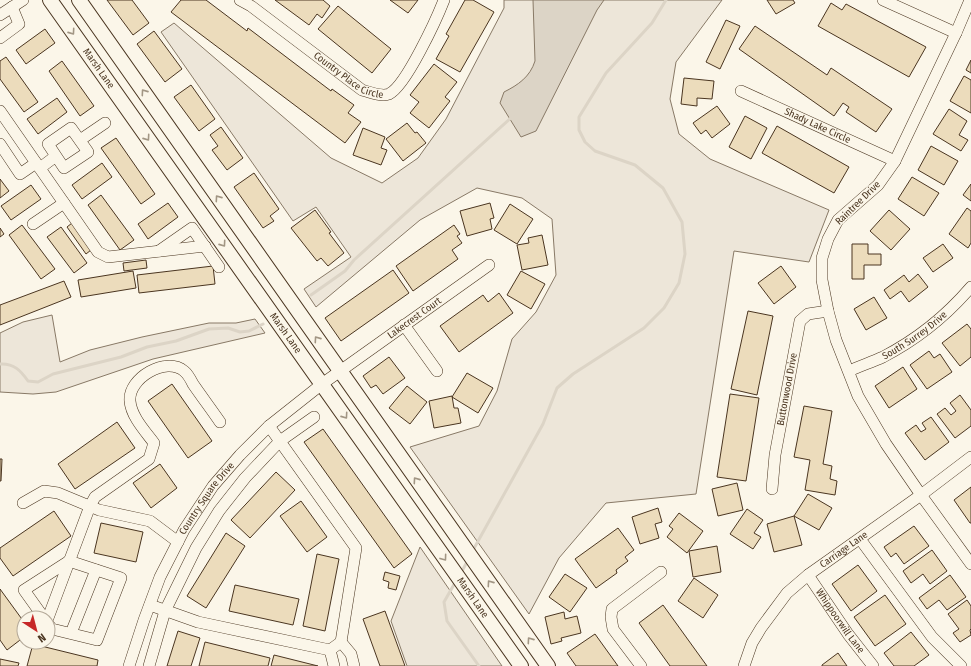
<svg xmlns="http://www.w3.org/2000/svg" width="971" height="666" font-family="'Fira Sans Condensed',sans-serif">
<rect width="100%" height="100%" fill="#fbf6e9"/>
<path fill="#ede6d9" stroke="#887966" d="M504,0h218l-46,62 -6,37 9,35 31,25 119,51 -20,52 -75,-11 -38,243 -90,9 -47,55 -30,56 -119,-167 69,-21 18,-35 15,-52 24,-27 20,-37 -4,-56 -30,-21 -45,-10 -57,32 -104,87 -12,-18 47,-32 -35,-50 -23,14 -132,-189 13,-9 157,135 51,25 36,-25 28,-39 58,-111z
M52,315l8,47 30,-12 52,-13 67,-14h27l19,-4 10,14 -112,26 -97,33 -23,2 -33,-2v-59l23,-11z
M420,547l82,119h-95l-16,-45z"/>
<path fill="#dcd4c6" stroke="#887966" d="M533,0h71l-7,10 -61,121 -15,6 -21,-34 4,-11c14,-7 26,-15 31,-31z"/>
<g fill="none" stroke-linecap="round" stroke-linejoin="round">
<path stroke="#dcd4c6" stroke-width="3" d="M311,295l34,-24 9,-11 159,-144
M0,364c14,-1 21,7 28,17l10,1 15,-8 68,-17 26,-10 29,-6 33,-12 19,-1 12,4 9,-1 14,-7
M472,552l71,-128 14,-36 16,-14 71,-46 20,-20 15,-25 6,-29 -3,-32 -19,-34 -28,-23 -40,-14 -10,-9 -6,-12v-13l27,-44 46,-50 14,-23
M461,573l7,-13
M456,581l-12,21 3,19 32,45"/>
</g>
<path fill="#ecdcbc" stroke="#4a3520" d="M107,0h25l17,23 -16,12z
M181,0h25l41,31 1,-3 83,63 1,-2 22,16 -6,8 13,9 -16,21 -174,-131z
M275,0h48l7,6 -8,12 -5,-4 -8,11z
M390,0h28l-10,13z
M465,0h8l21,12 -34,60 -24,-13 13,-23 -3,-2z
M767,0h26l2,3 -19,11z
M831,3l11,7 4,-6 80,43 -17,30 -91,-51z
M338,6l53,43 -19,24 -54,-44z
M726,20l14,6 -20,43 -14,-7z
M755,26l72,49 4,-7 61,41 -16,23 -30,-20 3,-5 -6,-4 -9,13 -95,-67z
M45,29l10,14 -29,21 -10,-14z
M154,31l28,38 -17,13 -28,-38z
M6,57l32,45 -14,10 -24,-33v-18z
M971,60v13l-5,-3z
M62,61l32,45 -14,10 -31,-45z
M434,64l23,18 -12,15 5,4 -21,27 -19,-15 9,-11 -9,-7z
M964,76l7,4v33l-21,-12z
M684,78l30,3 -2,18 -15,-1v8l-16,-2z
M191,85l24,34 -16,12 -25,-34z
M57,98l10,14 -29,22 -11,-15z
M717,106l13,18 -18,14 -6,-8 -5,4 -8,-11z
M949,109l18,12 -8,14 9,5 -7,11 -28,-17z
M745,116l22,12 -16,31 -22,-12z
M407,123l8,10 2,-1 9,11 -23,18 -17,-22z
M777,126l72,41 -15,26 -72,-40z
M221,127l22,31 -16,12 -15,-20 6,-4 -8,-11z
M363,128l22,9 -4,11 6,2 -6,15 -28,-10z
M116,138l39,56 -14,10 -40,-56z
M931,146l27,15 -14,24 -26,-15z
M102,163l10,14 -30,22 -10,-14z
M254,173l25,36 -9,7 4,5 -11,7 -29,-41z
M912,177l27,16 -15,23 -26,-17z
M0,179l9,12 -9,7z
M971,184v17l-8,-6z
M31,185l10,14 -30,21 -10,-14z
M101,195l33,45 -14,10 -32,-45z
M168,203l10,14 -30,22 -10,-15z
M490,203l4,15 -4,1 2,10 -25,7 -7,-25z
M510,204l23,15 -16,25 -23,-14z
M967,208l4,3v32l-3,5 -19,-14z
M315,210l16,22 -2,1 15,20 -16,13 -7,-8 -4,3 -26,-33z
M889,210l21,19 -19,21 -21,-19z
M72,223l19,27 -5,4 -19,-27z
M22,225l33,44 -14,10 -32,-44z
M454,225l6,9 -3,2 5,7 -10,7 6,9 -45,32 -17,-25z
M61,227l26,36 -13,10 -27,-36z
M0,228l4,6 -4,3z
M542,235l6,30 -26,5 -5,-25 12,-2 -1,-5z
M852,244h16v10h13v11h-17v14h-12z
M943,244l10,14 -20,14 -10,-14z
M146,260l1,8 -23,3 -1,-8z
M213,266l2,18 -76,9 -2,-18z
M781,266l15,21 -22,17 -16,-21z
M393,270l16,23 -68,48 -16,-23z
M133,271l3,17 -55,9 -3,-17z
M521,271l24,13 -14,25 -24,-14z
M918,274l10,13 -19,15 -8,-11 -11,8 -6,-9 20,-15 5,7z
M64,281l7,16 -71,28v-20z
M499,293l14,20 -54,39 -19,-26 43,-31 5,7z
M874,297l13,21 -21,12 -12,-21z
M748,311l25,5 -16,79 -26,-6z
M967,324l4,5v28l-11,9 -18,-23z
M929,351l5,7 6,-4 12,18 -25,17 -17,-24z
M389,357l16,21 -22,16 -7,-9 -5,3 -8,-12z
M903,367l14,22 -28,19 -14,-22z
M467,373l26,15 -15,25 -26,-16z
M172,384l40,57 -24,17 -40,-57z
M407,386l20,16 -17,22 -21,-16z
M730,394l29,4 -13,83 -29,-4z
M960,395l11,15v16l-16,12 -18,-24 8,-6 6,7 5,-4 -6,-8z
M452,396l2,12h4l3,15 -27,5 -5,-27z
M804,406l28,5 -9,53 9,2 -2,13 7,2 -2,14 -30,-5 5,-30 -16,-3z
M931,417l18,25 -24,18 -20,-27 11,-8 5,7 5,-3 -4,-6z
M117,422l18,26 -60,41 -17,-25z
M323,429l89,125 -18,14 -90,-126z
M0,459h2l-1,22h-1z
M160,464l17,24 -26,20 -18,-25z
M276,472l19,18 -45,48 -19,-18z
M737,483l6,27 -25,6 -6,-27z
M971,487v36h-1l-16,-23z
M808,494l24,14 -13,22 -25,-14z
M301,501l26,36 -20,15 -27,-36z
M658,508l4,14 -7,2 4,14 -19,6 -8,-27z
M747,509l16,11 -9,13 7,4 -8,12 -23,-15z
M54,511l17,25 -58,40 -13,-18v-10z
M679,513l24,18 -16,22 -20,-16 6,-8 -4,-3z
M794,516l8,29 -28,7 -7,-28z
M101,523l42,9 -7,30 -42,-9z
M914,526l15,20 -25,18 -8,-11 -5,4 -7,-10z
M618,528l16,22 -9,7 3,4 -12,9 1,3 -21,15 -21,-29z
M226,533l19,13 -39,62 -19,-12z
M717,546l4,26 -28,5 -4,-26z
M932,550l15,21 -17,13 -7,-10 -12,9 -8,-12z
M317,554l22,5 -14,72 -22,-5z
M858,565l19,26 -26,20 -19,-27z
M385,572l15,4 -4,14 -8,-2 1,-6 -6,-2z
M565,574l22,14 -17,24 -21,-15z
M950,575l16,22 -19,13 -8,-10 -12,9 -8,-11z
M694,578l24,17 -15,23 -25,-17z
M235,585l64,14 -6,26 -64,-14z
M0,589l24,33v15l-17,13 -7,-10z
M885,595l21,29 -31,22 -21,-29z
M967,600l4,6v23l-1,1 1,5 -11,7 -7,-9 6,-4 -11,-15z
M663,605l44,61h-37l-31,-43z
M385,611l20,55h-25l-17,-47z
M564,612l1,7 12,-3 4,17 -20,5 1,3 -11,3 -6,-27z
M178,631l22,7 -9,28h-24z
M911,632l18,23 -15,11h-20l-10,-13z
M595,634l23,32h-42l-9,-13z
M205,642l65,16 -2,8h-69z
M33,644l65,16 -1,6h-70z
M838,653l9,13h-25v-1z
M274,655l44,11h-47z
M0,659l19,4 -1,3h-18z"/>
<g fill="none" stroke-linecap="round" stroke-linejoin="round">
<g stroke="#4a3520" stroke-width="12">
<g id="minor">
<path id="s1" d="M240,0l11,6 111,84c7,2 20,7 27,4 17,-8 48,-76 55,-94"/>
<path d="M883,0l73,33"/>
<path d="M970,0l-14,33 -61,128 -17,24 -40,35 -10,19 -6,19v22l6,31 8,29 22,56 28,48 35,51 50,69"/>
<path d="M0,15l23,-15"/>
<path d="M0,38l19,-14 -7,-17"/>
<path id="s2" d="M741,91l154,70"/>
<path d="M0,111l98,141 10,5 97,-11"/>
<path d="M80,140l25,-17"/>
<path d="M0,144l20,30 16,-11"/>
<path d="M40,168l16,-12 -8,-12 23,-16 17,24 -24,16 -8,-12"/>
<path d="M33,224l31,-21"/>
<path d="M159,251l33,-23 27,39"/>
<path d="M404,325l33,46"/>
<path id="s3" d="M849,371c11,-5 23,-9 34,-14 33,-17 64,-42 88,-70"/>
<path d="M269,426l87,122 -15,94 -11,8 4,16"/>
<path id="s4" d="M772,489l3,-34 25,-134 8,-7 20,-3"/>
<path d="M23,503l21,-12 14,2 41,17 51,11 28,21"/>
<path d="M860,539l72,98 29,29"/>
<path id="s5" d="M808,575l40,59 25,32"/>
<path d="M150,605l48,17 132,28"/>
<path d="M44,618l-20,-28 45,-29"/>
<path d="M48,618l42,-112 5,-9 54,-38 5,-16c-9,-12 -23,-27 -24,-42 -2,-23 36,-45 54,-30 4,3 7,9 9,13 9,13 18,25 27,38"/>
<path d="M48,624l4,5 45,11 24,-62 -52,-17"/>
<path d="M71,633l25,-63"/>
<path d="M341,642l10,12 3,12"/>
<path id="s6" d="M129,666l15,-46 16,-43 24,-47 29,-44 27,-31 29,-29 53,-42 167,-119"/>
<path d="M149,666l16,-55 31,-63 23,-37 26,-33 35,-37 34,-24"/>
<path d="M641,666l-28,-37 -2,-12 1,-8 49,-37"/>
<path id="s7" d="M744,666l8,-23 9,-15 26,-35 21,-18 113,-80 50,-38"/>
</g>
</g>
<g stroke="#4a3520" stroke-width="16">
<g id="major">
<path id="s8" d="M50,0l471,666"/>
<path d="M79,0l469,666"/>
</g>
</g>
<use href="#minor" stroke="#fbf6e9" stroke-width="11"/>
<use href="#major" stroke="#fbf6e9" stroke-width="14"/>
</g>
<defs><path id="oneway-chevron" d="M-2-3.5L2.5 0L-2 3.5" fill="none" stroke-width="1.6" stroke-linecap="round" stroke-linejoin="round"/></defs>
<g stroke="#a29684">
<use href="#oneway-chevron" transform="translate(72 32) rotate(55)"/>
<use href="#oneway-chevron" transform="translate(144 92) rotate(-125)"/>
<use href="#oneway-chevron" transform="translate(147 138) rotate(55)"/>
<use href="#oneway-chevron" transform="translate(218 198) rotate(-125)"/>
<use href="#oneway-chevron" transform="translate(223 244) rotate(55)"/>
<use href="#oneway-chevron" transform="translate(317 339) rotate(-125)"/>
<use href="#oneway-chevron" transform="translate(345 416) rotate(55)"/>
<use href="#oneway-chevron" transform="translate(416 480) rotate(-125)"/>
<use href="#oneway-chevron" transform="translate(444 558) rotate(54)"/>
<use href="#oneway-chevron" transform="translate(490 583) rotate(-125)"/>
<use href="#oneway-chevron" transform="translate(530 640) rotate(-125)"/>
</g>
<g text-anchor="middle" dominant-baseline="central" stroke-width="3" stroke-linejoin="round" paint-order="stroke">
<g font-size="10" fill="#4a3520" stroke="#fbf6e9">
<text stroke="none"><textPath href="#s8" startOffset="84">Marsh Lane</textPath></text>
<text stroke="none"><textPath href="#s1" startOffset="133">Country Place Circle</textPath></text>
<text stroke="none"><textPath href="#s2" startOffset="84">Shady Lake Circle</textPath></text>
<text transform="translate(858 203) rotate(-44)">Raintree Drive</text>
<text stroke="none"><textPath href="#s6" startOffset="463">Lakecrest Court</textPath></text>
<text stroke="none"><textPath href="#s8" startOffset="408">Marsh Lane</textPath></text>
<text stroke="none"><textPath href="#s3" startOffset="75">South Surrey Drive</textPath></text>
<text stroke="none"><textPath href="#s4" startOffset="101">Buttonwood Drive</textPath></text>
<text stroke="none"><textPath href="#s6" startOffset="186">Country Square Drive</textPath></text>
<text stroke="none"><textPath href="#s7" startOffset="157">Carriage Lane</textPath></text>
<text stroke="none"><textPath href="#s8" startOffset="732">Marsh Lane</textPath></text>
<text stroke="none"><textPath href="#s5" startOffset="56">Whippoorwill Lane</textPath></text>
</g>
</g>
<g transform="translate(36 630) rotate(144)"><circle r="19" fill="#fbf6e9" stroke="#b4a999"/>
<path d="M0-3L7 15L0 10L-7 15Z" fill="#c62828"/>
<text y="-6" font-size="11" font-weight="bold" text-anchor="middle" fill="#4a3520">N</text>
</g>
</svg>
